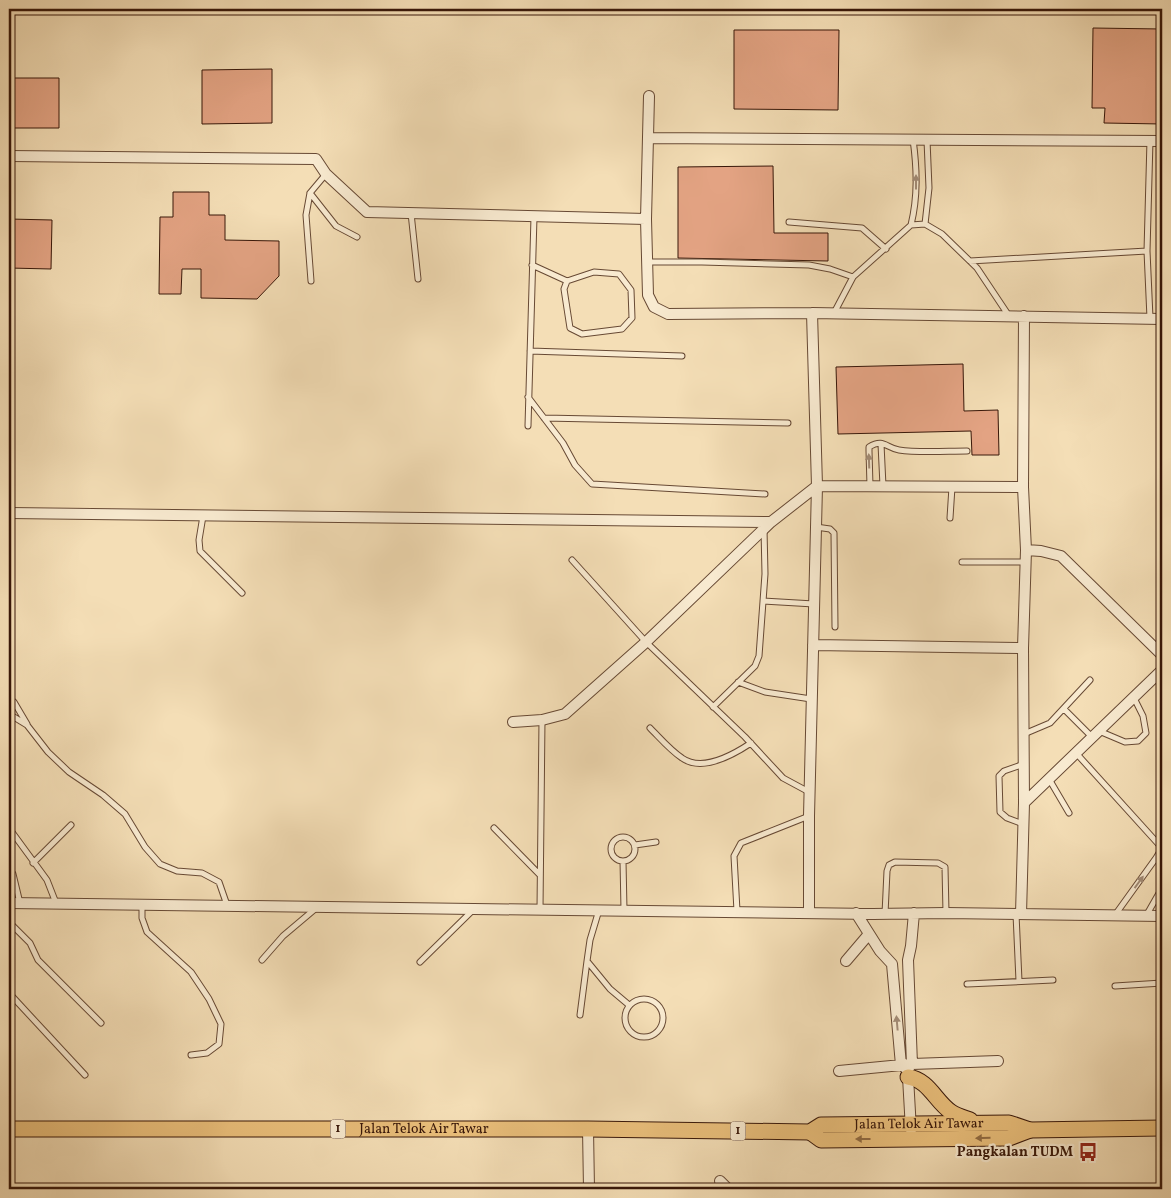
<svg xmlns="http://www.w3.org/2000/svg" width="1171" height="1198" font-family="Vollkorn,serif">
<rect width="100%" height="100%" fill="#f4deb6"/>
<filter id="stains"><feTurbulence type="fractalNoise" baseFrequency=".004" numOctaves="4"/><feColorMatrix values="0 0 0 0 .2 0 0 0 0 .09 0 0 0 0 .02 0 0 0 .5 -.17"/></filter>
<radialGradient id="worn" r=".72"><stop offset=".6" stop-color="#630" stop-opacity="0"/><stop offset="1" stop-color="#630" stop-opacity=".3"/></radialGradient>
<path fill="#e3a383" stroke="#381709" d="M1093,28l69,1v95l-58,-1 1,-15h-13z
M734,30h105l-1,80 -104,-1z
M272,69v54l-70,1v-54z
M9,78h50v50h-50z
M773,166l1,67h54v28l-150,-3v-91z
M173,192h36v23h16v25l54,1v35l-22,23 -56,-1v-29h-19l-1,25h-22l1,-77h13z
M9,219l43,1 -1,49 -42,-1z
M963,364l1,47 34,-1 1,45h-27l-1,-24 -133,3 -2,-67z"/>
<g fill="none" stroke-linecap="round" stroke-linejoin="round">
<g stroke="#674934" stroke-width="7">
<path id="service" d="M310,193l26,33 21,11
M411,213l7,66
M789,222l73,6 24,21
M925,224l4,-36 -2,-48
M911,225c7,-29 6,-56 2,-86
M970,261l177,-10
M647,262h55l107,3 21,4 23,8
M532,265l35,16
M594,272l25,2 12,16 1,28 -10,11 -40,5 -12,-6 -6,-39 3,-8z
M311,281l-5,-66 4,-22 16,-19
M834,313l19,-36 58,-52 14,-1 17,10 35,34 32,48
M1150,318l-3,-67 3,-111
M530,351l152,5
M528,397l35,46 12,22 17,19 173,10
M544,418l244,5
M528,426l6,-209
M881,444l2,42
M870,486l-1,-35v-4c15,-9 17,1 30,3 19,3 48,1 68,1
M203,516l-4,24 1,11 42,42
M950,518l2,-31
M816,527l14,2 4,4 1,94
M572,560l74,82 99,95 38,41 26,14
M962,562h64
M763,601l51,3
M738,682l27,10 46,7
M9,698l5,4 13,22
M713,707l42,-41 4,-10 6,-82 -1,-45
M1064,709l28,28
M9,714l18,11 21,27 21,20 34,23 22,19 20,33 15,17 17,7 25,2 17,9 8,23
M650,728c10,10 20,22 32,30 20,14 51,-3 69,-15
M1099,731l26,11 13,-1 8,-8 -3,-17 -9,-18
M1024,734l26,-11 40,-43
M1076,753l86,95
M1049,779l20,34
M1023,824l-16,-6 -7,-6 -1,-36 5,-5 20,-7
M9,828l38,52 9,23
M494,828l46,47
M611 849a12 12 0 1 1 24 0a12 12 0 1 1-24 0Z
M635,845l21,-3
M623,861l1,49
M33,863l38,-38
M9,868l4,6 7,29
M142,904v14l5,14 44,40 18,27 12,25 -2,20 -12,9 -16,2
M540,909l2,-189
M599,910l-9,30 -3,21 23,28 19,16
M737,911l-3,-55 7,-13 68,-27
M885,914l2,-43 2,-6 6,-3 43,1 7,4 1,46
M1016,914l3,67
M1115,915l41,-57 6,-10
M1146,916l16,-28
M9,922l21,21 8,17 63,63
M262,960l21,-24 32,-27
M420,962l53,-52
M967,984l86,-4
M1115,986l47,-3
M9,993l76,82
M625 1018a19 19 0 1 1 38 0a19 19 0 1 1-38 0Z
M580,1015l7,-54"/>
</g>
<g stroke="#674934" stroke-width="12">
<path id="minor" d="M649,96l-3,123 2,76 6,12 14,7 144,-1 350,6
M649,138l513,3
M9,156l307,3 10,15 41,38 279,7
M9,513l762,9
M1026,550l15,1 20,5 101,99
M813,645l210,3
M513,722l29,-2 23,-6 81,-72 125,-120 46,-36 206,1
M1024,803l138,-133
M9,903l864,11 73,-1 216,3
M809,912v-96l8,-330 -5,-173
M856,913l24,38 12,13 9,101 6,4 1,8 3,53
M1021,914l3,-111 -1,-155 3,-98 -3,-63 1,-171
M846,961l23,-27
M908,1069l4,-5 -4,-104 3,-14 3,-33
M839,1071l73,-7 86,-3
M588,1129l1,60
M720,1181l8,8"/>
</g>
<g stroke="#381709" stroke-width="17">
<g id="primary">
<path d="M908,1077c21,3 27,24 43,35 6,4 14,6 19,8"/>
<path id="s1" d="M9,1129h579l222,3 11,-7 188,-2 21,7 132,-2"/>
<path d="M810,1132l11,8 188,-2 21,-8"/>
</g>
</g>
<use href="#service" stroke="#f8ead0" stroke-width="5"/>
<use href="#minor" stroke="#f8ead0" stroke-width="10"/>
<use href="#primary" stroke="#eabf7b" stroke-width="15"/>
</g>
<defs><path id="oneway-solid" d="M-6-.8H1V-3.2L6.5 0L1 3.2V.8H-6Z" transform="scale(1.25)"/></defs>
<g fill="#a28b76">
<use href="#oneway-solid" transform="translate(916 182) rotate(-90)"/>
<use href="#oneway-solid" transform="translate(869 461) rotate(-92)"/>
<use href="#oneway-solid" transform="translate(1139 882) rotate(-54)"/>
<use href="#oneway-solid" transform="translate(897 1023) rotate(-95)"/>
</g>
<g fill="#916b42">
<use href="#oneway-solid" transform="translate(983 1138) rotate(179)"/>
<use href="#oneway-solid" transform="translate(863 1139) rotate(180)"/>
</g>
<defs>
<g id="bus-bare" transform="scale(1.5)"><path d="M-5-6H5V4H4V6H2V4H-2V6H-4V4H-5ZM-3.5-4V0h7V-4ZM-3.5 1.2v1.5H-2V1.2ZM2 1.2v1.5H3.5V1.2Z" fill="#8f2418" stroke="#f8ead0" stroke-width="2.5" paint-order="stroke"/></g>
</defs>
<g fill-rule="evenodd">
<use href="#bus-bare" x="1088" y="1152"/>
</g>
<g text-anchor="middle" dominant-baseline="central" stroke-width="4.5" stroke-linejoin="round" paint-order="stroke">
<g fill="#f8ead0" stroke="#725645" stroke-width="1">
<rect x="330.5" y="1119.5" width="15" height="19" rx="4"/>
<rect x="730.5" y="1121.5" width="15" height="19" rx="4"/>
</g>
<g font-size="12" font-weight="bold" fill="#381709">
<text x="338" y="1129">1</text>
<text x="738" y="1131">1</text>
</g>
<g font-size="14" fill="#381709" stroke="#f8ead0">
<text stroke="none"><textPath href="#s1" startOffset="912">Jalan Telok Air Tawar</textPath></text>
<text stroke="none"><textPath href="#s1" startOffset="415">Jalan Telok Air Tawar</textPath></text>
</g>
<g font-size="14" font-weight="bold" fill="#381709" stroke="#f8ead0" text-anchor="end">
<text x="1073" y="1152">Pangkalan TUDM</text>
</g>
</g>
<rect width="1171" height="1198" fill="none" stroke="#f4deb6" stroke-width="30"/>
<rect x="10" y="10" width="1151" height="1178" fill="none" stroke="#381709" stroke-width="2.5"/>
<rect x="15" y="15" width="1141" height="1168" fill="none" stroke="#381709"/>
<rect width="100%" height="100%" filter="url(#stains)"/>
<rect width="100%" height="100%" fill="url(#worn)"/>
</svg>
